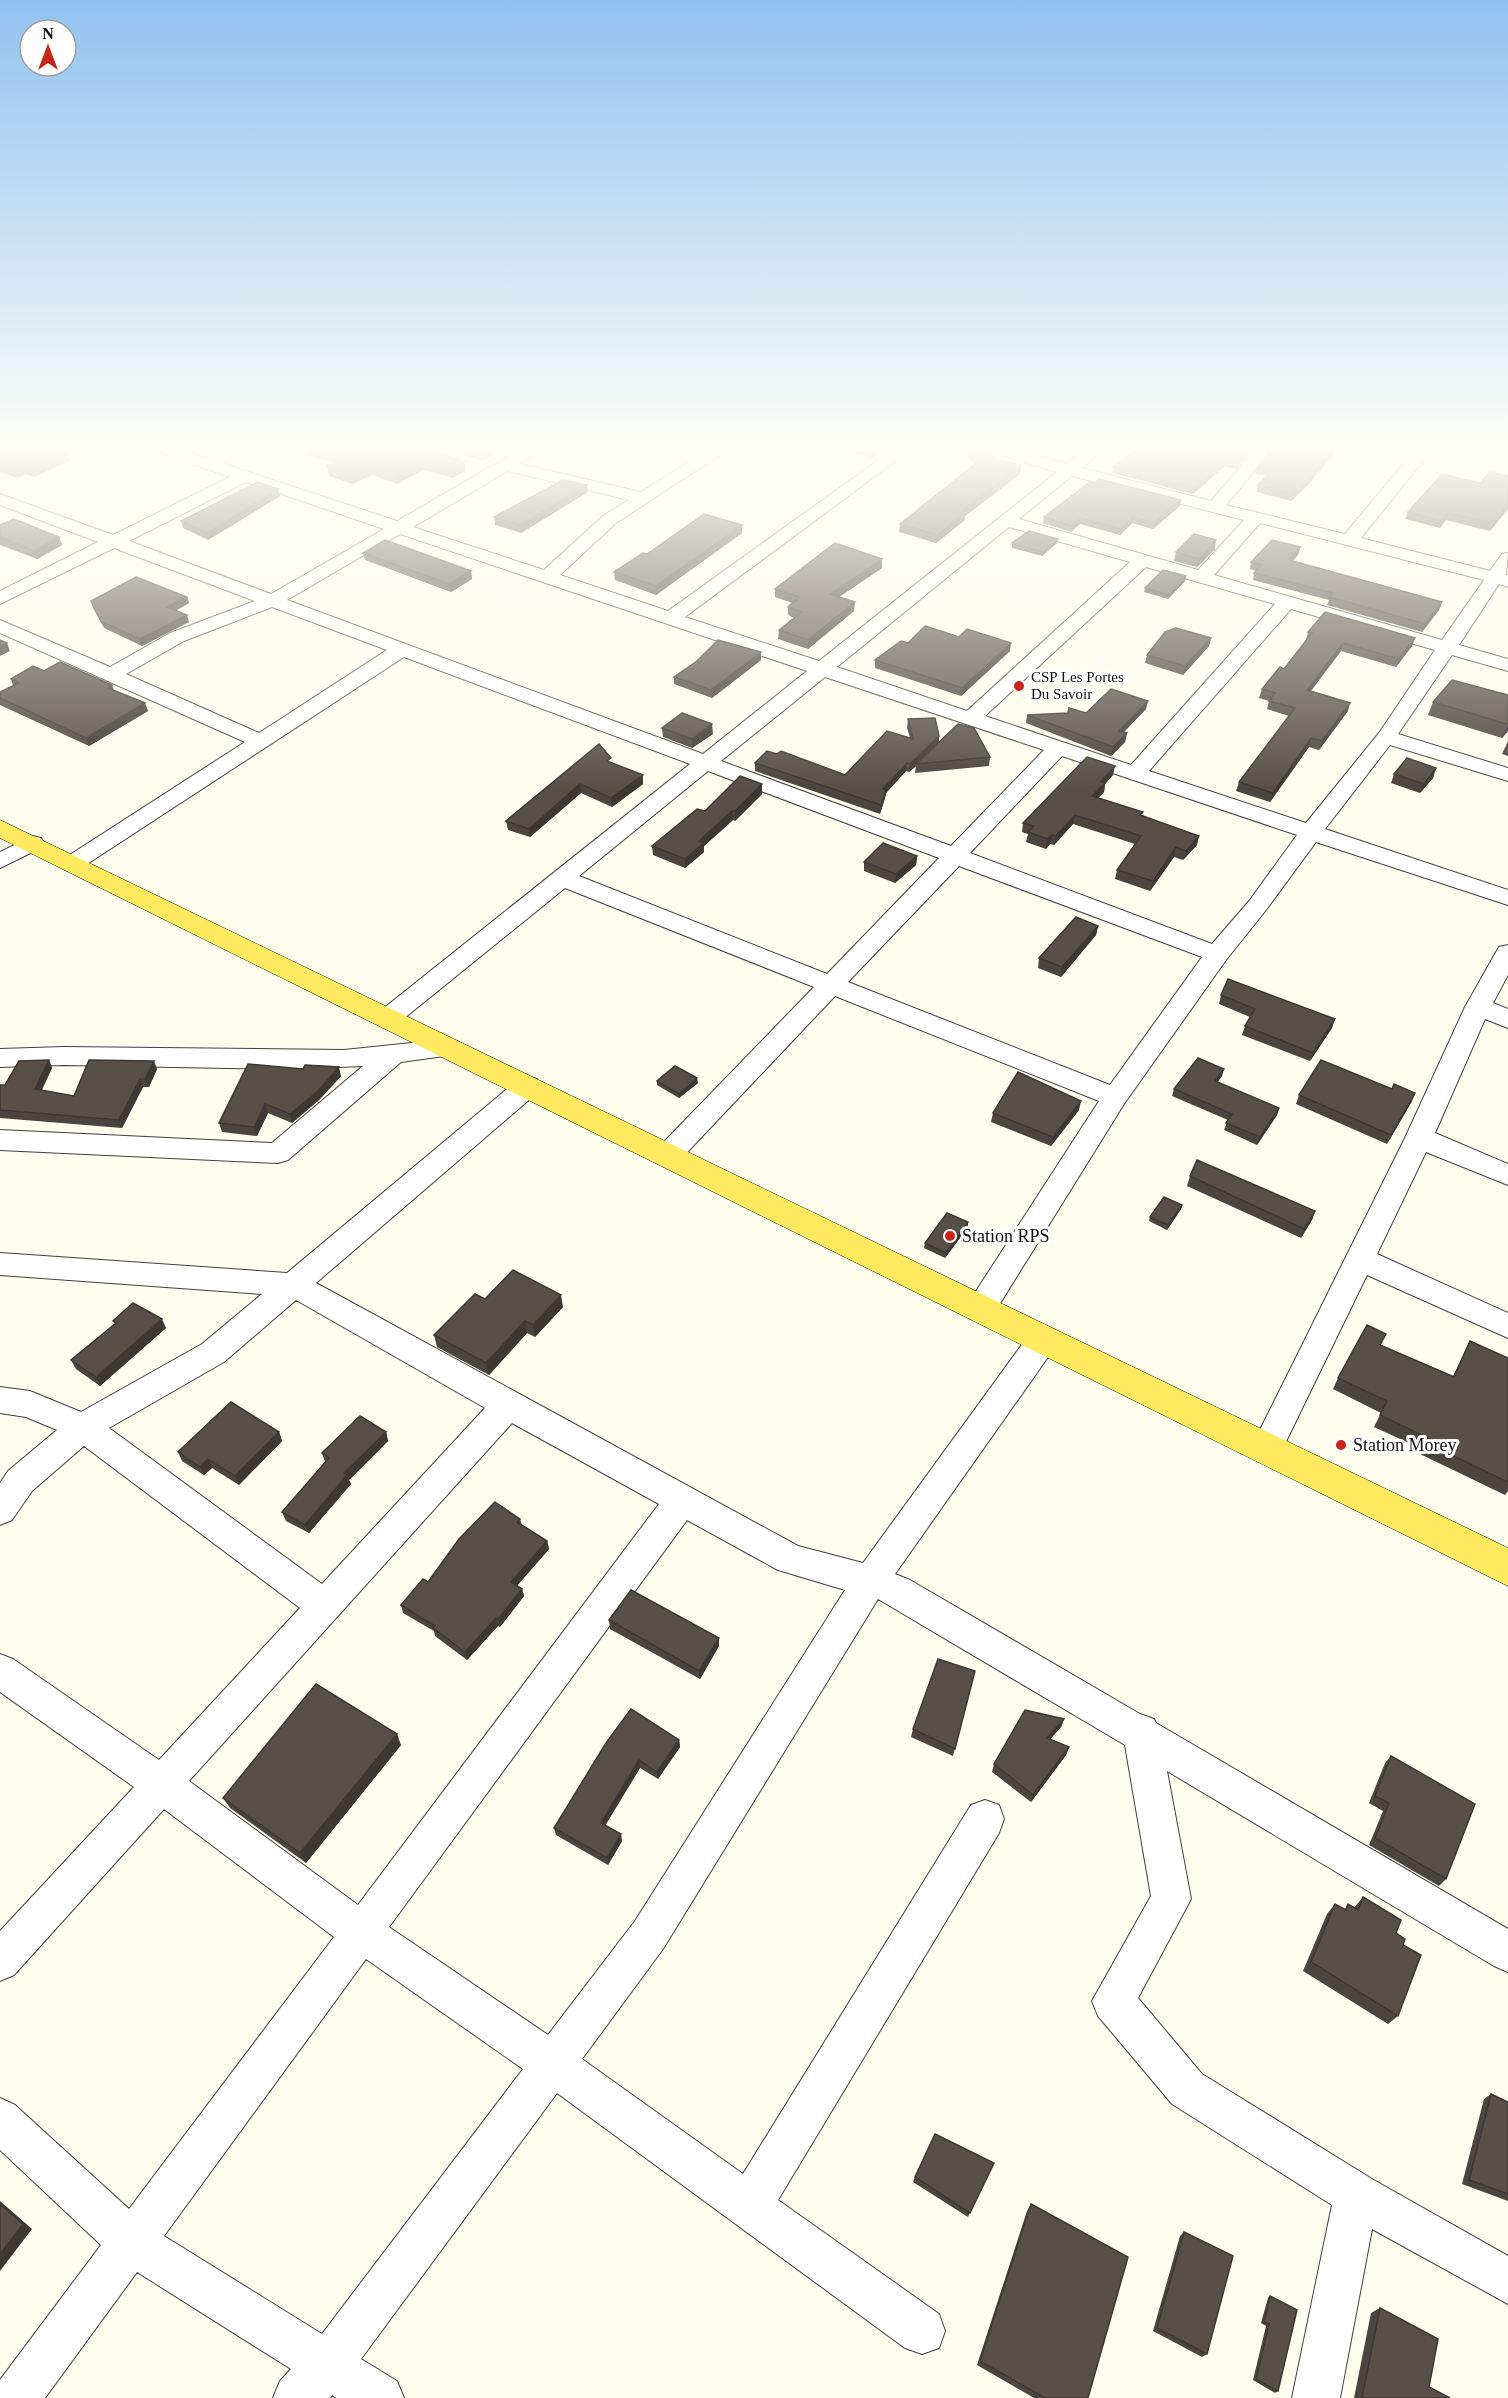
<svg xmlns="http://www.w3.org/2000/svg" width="1508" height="2398" font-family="'Times New Roman',serif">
<rect width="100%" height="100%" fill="#fffdee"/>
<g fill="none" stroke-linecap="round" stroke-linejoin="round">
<g stroke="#414141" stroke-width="2">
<path id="street" d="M161,451h24l212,70 121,-70h20l-18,13 121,28 66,-41h19l-110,72 -56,52 108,36 223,-160h18l-224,166 134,44 238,-189 -58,-18 -2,-3h25l45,13 16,-13h18l-19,17 129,33 43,-50h17l-45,54 119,29 69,-83h17l-70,87 129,33 12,-17 6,-1 -2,22h2v12l-9,-3 -40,61 49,14v12l-56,-16 -54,79 110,34v13l-118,-36 -65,84 183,61v15l-192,-63 -50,68 -40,50 -102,144 -133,214 -11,4 -11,-4 -4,-8 4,-8 130,-201 -264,-105 -157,166 -10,3 -10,-3 -4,-7 4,-7 156,-161 -249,-99 -168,136 -9,3 -9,-3 -4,-6 4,-6 311,-248 -286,-107 -323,211h-16l-4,-5 4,-5 180,-116 -245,-109v-13l110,47 60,-34 85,-32 -141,-53 -114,56v-13l98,-49 -98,-37v-11l113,41 117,-58 -67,-23zM508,471l121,29 -25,15 -60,55 -131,-43zM1072,476l172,44 -46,50 -179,-51zM246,482l138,47 -113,65 -142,-53zM1260,523l224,57 -42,60 -228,-65zM1009,527l121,35 -163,149 -130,-44zM400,534l407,137 -104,83 -416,-154zM1146,567l129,37 -144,161 -146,-49zM272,607l115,43 -128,83 -133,-59 58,-33zM1291,609l144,41 -56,83 -73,90 -157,-52zM825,677l219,73 -93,96 -230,-85zM1062,756l235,79 -47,65 -38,44 -242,-91zM708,771l231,87 -112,116 -248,-98zM959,866l243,91 -92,128 -262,-103z
M33,836l8,2 3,5 -3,5 -41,20v-16z
M1508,945v30l-15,28 15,6v19l-23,-9 -50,114 73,31v21l-82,-33 -49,102 131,59v25l-141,-63 -89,183 -11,4 -11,-4 -5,-10 154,-310 60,-131 34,-60z
M450,1039l9,3 4,6 -4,6 -58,8 -113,98 -10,3 -278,-13v-20l272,13 91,-77 -73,3 -226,-4 -64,2v-18l64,-2 280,3z
M528,1077l9,2 4,7 -4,7 -221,190 482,263 65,17 168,-231 11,-3 11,3 4,9 -4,9 -158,224 15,6 230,134 14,5 2,4 352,206v43l-14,-6 -327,-195 24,128 -53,99 64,76 170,105 136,77v48l-136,-75 -32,169h-48l40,-193 -160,-101 -74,-88 -6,-15 59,-105 -26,-151 -247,-146 -215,350 -81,110 161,115 228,-369 14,-5 14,5 5,14 -5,14 -221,367 161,114 6,17 -6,17 -17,6 -17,-6 -348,-255 -196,266 36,22 7,17h-68l-4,-3 -2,3h-57l7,-17 11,-12 -154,-97 -92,126h-45v-18l101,-135 -101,-95v-52l15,7 114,104 205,-272 -170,-128 -150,166 -14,6v-50l134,-144 -134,-95v-38l13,5 146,101 141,-152 -216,-162 -52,45 -20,29 -12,5v-42l8,-12 49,-41 -31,-13 -26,-4v-26l30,4 51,21 121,-68 60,-50 -262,-19v-22l287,20 232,-194zM296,1300l189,108 -163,176 -213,-156 115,-66zM512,1423l147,81 -301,401 -169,-124zM687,1520l91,50 67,20 -210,331 -87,114 -159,-108zM366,1959l157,110 -201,265 -158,-98z"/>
</g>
<g stroke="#1f1f1f" stroke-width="1">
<path id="primary" d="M0,820l1508,728v38l-1508,-748z"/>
</g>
<use href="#street" fill="#fff" fill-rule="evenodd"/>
<use href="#primary" fill="#ffe95e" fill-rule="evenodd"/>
</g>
<path fill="#4b453f" d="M0,451l66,2 3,8 -35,16 -8,-3 -9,4 -17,-6z
M298,451h134l32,10 1,10 -12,7 -30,-8 -26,14 -25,-9 -20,9 -23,-8 -2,-10 7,-3z
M451,451h47v1l-15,9z
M844,451h39l-10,7z
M965,451h32l-8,6 32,8 -1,9 -55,42v4l-29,23 -37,-11 1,-8 74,-60z
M1133,451h118l-15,18 -11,-3 -32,28 -81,-21 1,-6z
M1303,451h33l-28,34 -17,16 -34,-9 1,-7 9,-9 -12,-2 2,-7 42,-13z
M588,492l-67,41 -26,-8 -1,-8z
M280,496l-72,44 -25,-12 -2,-7z
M1180,506l-27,23 -21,-6 -12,12 -40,-11 -9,8 -28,-9 1,-6z
M1508,509l-18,22 -44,-11 -6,8 -35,-9 3,-7z
M0,525l59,12 3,8 -25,14 -37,-14z
M742,533l-86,62 -41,-15 -1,-8 33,-18z
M1058,539l-1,4 -15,13 -30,-8v-5z
M1300,547l-2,8 -6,6 150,41 -3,8 -17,22 -95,-27 2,-5 -76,-20 1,-7 2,-2 -6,-2 1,-7z
M1215,549l-18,18 -23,-6 2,-9z
M363,553l108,18 1,8 -21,13 -86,-32z
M882,559v9l-43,29 15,14 -46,38 -30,-10 1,-9 15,-12 -6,-3v-8l4,-4 -17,-6v-8z
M1186,576l-1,5 -17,18 -24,-7 1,-4z
M187,597l2,6 -14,8 14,11 -47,24 -38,-18 -11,-20 -2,-7z
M1308,632l104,14 -16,21 -55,-16 -31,40 38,20 -29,39 -10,-3 -39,55 -34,-11 3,-9 50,-66 -22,-7 2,-8 -10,-3 3,-9 22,-20 23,-29h-1z
M959,637l51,14 -49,45 -86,-28v-8l33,-17z
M1211,638l-2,8 -26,29 -38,-12 2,-8z
M761,660l-49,38 -38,-14v-7z
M44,671l68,14 2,5 34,21 -59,35 -89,-41v-13l13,-6 -2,-7z
M1508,695v36l-6,7 -74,-23 5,-13z
M1146,709l-22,23 3,1 -2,9 -14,14 -85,-33 1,-8 59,-2z
M908,719l31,23 51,15 -1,9 -74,7 1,-7 -7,6 -3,-1 -20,22 -1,5 -5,16 -125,-43v-8l90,12 65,-37 -3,-10z
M662,728l51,6 -21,14 -29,-11z
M1508,741v15l-6,-2z
M611,762l32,22 -31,23 -31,-14 -51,44 -22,-7 -2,-9z
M1436,768l-3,10 -13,15 -29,-10 3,-9z
M1113,775l-8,9 -1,8 -6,6 44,17 55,30 -14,15 -9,-3 -24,34 -35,-12 2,-9 18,-26 -62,-20 -19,21 -4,-1 -4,5 -20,-7 2,-8 -6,-2 1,-9z
M762,784v10l-27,27 -2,-1 -29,26v6l-19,16 -32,-13 -1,-9 53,-35z
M917,856l-1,9 -21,18 -31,-12v-9z
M1098,926l-2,9 -35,42 -23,-9 1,-10z
M1221,995l111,33 -22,33 -68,-26 3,-9 5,-9 -31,-13z
M49,1060l3,8 -10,22 32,6 83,-27 -8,18h-6l-21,41 -122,-10v-33h5z
M248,1064l93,12 -21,23 -28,24 -24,-10 -11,23 -35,-4 -3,-9z
M1222,1076l-5,6 62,26 -2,7 -20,30 -33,-15 4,-10 -56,-24 2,-7z
M657,1081l41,2 -19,15 -22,-13z
M1299,1095l113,6 -25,43 -91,-40z
M1079,1110l-28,36 -60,-24 2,-9z
M1190,1176l125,35 -3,9 -11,18 -114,-52z
M1182,1205l-1,4 -14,21 -18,-9 1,-4z
M968,1222v5l-23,31 -21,-10 1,-5z
M485,1299l78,8 -28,30 -8,-4 -38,42 -52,-28 -3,-12z
M113,1321l53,7 -66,58 -24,-17 -5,-9 44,-36z
M1470,1341l38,17v133l-3,4 -85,-41 2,-5 -48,-22 7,-14 -48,-24 5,-11 43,-33 72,31z
M279,1432l3,9 -43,44 -27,-17 -8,7 -22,-14 -4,-9z
M386,1432l2,9 -39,39 2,4 -42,49 -23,-12 -4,-9 43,-50 -3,-9z
M520,1519l2,6 25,16 2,8 -32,37 5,3 2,7 -24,31 -2,-1 -31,34 -32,-24 -1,-5 -31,-18 -2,-8 27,-23z
M609,1620l110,18v8l-19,33 -90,-50z
M975,1671l-22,85 -42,-19 2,-8z
M1064,1719l-3,8 -11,12 19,8 -3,8 -35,47 -39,-30 2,-8z
M679,1740l1,7 -22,32 -18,-11 -35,58 17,15 -14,24 -52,-30 -2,-7 52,-85z
M401,1745l-95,118 -76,-55 -7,-10z
M1391,1756l55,123 -7,7 -70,-41 14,-34 -14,-8 16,-40z
M1363,1897l33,36 7,12 -5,71 -10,8 -85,-53 24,-57 8,-10 9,6 4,-6 6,4z
M1491,2094l17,8v99l-46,-17 22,-85z
M994,2163l-26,54 -55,-35 2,-5z
M1031,2204l57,194h-54l-57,-33 50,-154z
M1184,2232l23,122 -5,3 -49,-26 27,-95z
M1270,2296l8,95 -3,2 -22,-13 13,-54 -5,-3 7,-25z
M1380,2308l49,79 21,11h-96l17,-85z"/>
<path fill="#3d3833" d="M482,451h16v1l-15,9z
M874,451h9l-10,7z
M989,451h8l-21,15 1,-6z
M1247,451h4l-15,18 1,-6z
M1332,451h4l-28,34 -17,16 2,-7z
M66,453l3,8 -35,16 -2,-8z
M421,460l2,10 -26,14 -1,-9z
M1227,460l-2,6 -32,28 2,-6z
M464,461l1,10 -12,7 -2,-10z
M1021,465l-1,9 -55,42v4l-29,23 1,-8 25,-24z
M370,466l2,9 -20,9 -1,-10z
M24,467l2,7 -9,4 -3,-7z
M587,485l1,7 -67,41 -1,-8z
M278,489l2,7 -72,44 -1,-7z
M1181,500l-1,6 -27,23 1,-6z
M1508,504v5l-18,22 3,-8z
M1448,513l-2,7 -6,8 2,-7z
M1133,517l-1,6 -12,12 1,-6z
M1081,518l-1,6 -9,8 1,-6z
M742,525v8l-86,62v-9z
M59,537l3,8 -25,14 -3,-8z
M1058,539l-1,4 -15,13 1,-4z
M1216,540l-1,9 -18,18 2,-8z
M1300,547l-2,8 -11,12 2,-7z
M882,559v9l-52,35v-9z
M471,571l1,8 -21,13 -2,-8z
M1186,576l-1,5 -17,18 1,-4z
M187,597l2,6 -20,11 -2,-7z
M855,602l-1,9 -46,38v-9z
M1442,602l-3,8 -17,22 3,-8z
M187,615l2,7 -47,24 -2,-7z
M1211,638l-2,8 -26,29 2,-9z
M1415,638l-3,8 -16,21 3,-8z
M7,643l3,8 -10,5v-9z
M1011,643l-1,8 -49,45 1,-8z
M1343,643l-2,8 -36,48 2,-9z
M761,652v8l-49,38 -1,-8z
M1148,701l-2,8 -29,30 2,-8z
M145,703l3,8 -59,35 -3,-8z
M1350,703l-2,8 -29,39 3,-9z
M712,724l1,10 -21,14v-9z
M1508,724v7l-6,7z
M1127,733l-2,9 -14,14 2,-9z
M939,736v8l-23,20v2l-7,6 1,-8z
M1311,738l-2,9 -39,55 3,-9z
M907,763l-1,8 -20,22 -1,5 -5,16 3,-25z
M1115,766l-2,9 -8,9 -1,8 -13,13 1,-9 9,-15z
M1436,768l-3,10 -13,15 4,-9z
M643,775v9l-31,23 -1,-9z
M580,784l1,9 -51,44 -1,-8z
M762,784v10l-27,27v-10z
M732,811l1,9 -29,26v6l-19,16v-9l14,-18z
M1075,815l-2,9 -19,21 2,-9z
M1052,835l-2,9 -4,5 1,-10z
M1199,836l-2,9 -14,15 3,-9z
M1176,847l-2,10 -24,34 3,-10z
M917,856l-1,9 -21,18 1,-9z
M1098,926l-2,9 -35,42 1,-10z
M1335,1019l-3,9 -22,33 3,-8z
M49,1060l3,8 -14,29 -3,-8z
M154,1061l3,8 -8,18 -4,-8z
M339,1067l2,9 -21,23 -28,24 -2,-9z
M1224,1069l-2,7 -9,13 2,-8z
M697,1078l1,5 -19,15v-4z
M140,1079l3,8 -21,41 -3,-8z
M1415,1093l-3,8 -25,43 4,-9z
M1081,1101l-2,9 -28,36 2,-9z
M265,1104l3,9 -11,23 -3,-9z
M1279,1108l-2,7 -20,30 3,-8z
M1182,1205l-1,4 -14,21 1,-5z
M1315,1211l-3,9 -11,18 3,-9z
M968,1222v5l-23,31 1,-5z
M561,1295l2,12 -28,30 -2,-12z
M162,1319l4,9 -66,58 -4,-9z
M525,1321l2,12 -38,42 -3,-12z
M279,1432l3,9 -43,44 -4,-9z
M386,1432l2,9 -39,39 2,4 -42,49 -4,-8 39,-52z
M208,1459l4,9 -8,7 -4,-8z
M547,1541l2,8 -36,41 -2,-8z
M522,1589l2,7 -24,31 -2,-8z
M496,1618l2,8 -31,34 -2,-8z
M719,1638v8l-19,33 -1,-8z
M1064,1719l-3,8 -16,18 2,-7z
M397,1734l4,11 -95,118 -6,-10z
M679,1740l1,7 -22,32 -1,-7z
M1069,1747l-3,8 -35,47 2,-7z
M639,1760l1,8 -38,62 -1,-7z
M621,1834l1,7 -14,24 -1,-7z
M0,2201l32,28 -32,42z"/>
<path fill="#575049" stroke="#3d3833" stroke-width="1.5" d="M0,451h59l7,2 -34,16 -8,-2 -10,4 -14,-5z
M324,451h108l32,10 -13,7 -30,-8 -25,15 -26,-9 -19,8 -24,-8 17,-8z
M970,451h19l-12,9z
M1133,451h114l-10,12 -10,-3 -32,28 -82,-21z
M1270,451h14l15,3 4,-3h29l-22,27 -17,16 -35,-9 14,-15 -15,-3z
M985,456l36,9 -59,46 4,1 -29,23 -37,-11z
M1490,472l18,4v28l-15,19 -45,-10 -6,8 -34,-9 34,-38 38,9z
M1099,479l82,21 -27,23 -21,-6 -12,12 -40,-11 -9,8 -28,-9 46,-35 5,1z
M563,480l24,5 -67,40 -26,-8z
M258,482l20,7 -71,44 -26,-12z
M704,514l38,11 -86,61 -42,-14 29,-19 4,1z
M14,519l45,18 -25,14 -34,-14v-12z
M1029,531l29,8 -15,13 -31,-9z
M1194,534l22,6 -17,19 -23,-7z
M385,540l86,31 -22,13 -86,-31z
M1272,540l28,7 -11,13 153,42 -17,22 -95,-27 3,-4 -79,-20 8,-8 -11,-3z
M835,543l47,16 -52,35 25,8 -47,38 -29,-10 23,-18 -14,-5 12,-10 -25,-8z
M1163,570l23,6 -17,19 -24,-7z
M136,577l51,20 -20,10 20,8 -47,24 -38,-17 -11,-21z
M1325,612l90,26 -16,21 -56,-16 -36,47 43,13 -28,38 -11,-3 -38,55 -34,-11 56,-74 -26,-7 6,-8 -13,-4 18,-22 4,2 28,-36 -4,-1z
M925,626l34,11 8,-8 44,14 -49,45 -87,-28 26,-19 7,2z
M1176,628l35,10 -26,28 -38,-11 18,-23z
M0,640l7,3 -7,4z
M718,640l43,12 -50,38 -37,-13 23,-16z
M60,662l52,23 -4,3 37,15 -59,35 -86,-40v-6l19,-9 -8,-4 22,-13 11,5z
M1452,680l56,15v29h-1l-74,-22z
M1111,689l37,12 -29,30 8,2 -14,14 -86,-32 41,-2 1,-5 17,5z
M682,713l30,11 -20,15 -30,-11z
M935,718l4,18 -29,28 -3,-1 -24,26 3,1 -5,15 -126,-42 12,-12 10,3 4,-3 64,24 42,-44 26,8 -5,-20z
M958,724l16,4 16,29 -74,7z
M599,744l12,14 -4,3 36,14 -32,23 -31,-14 -51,45 -23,-8z
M1087,757l28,9 -14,15 4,2 -13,13 51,16 -3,3 59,21 -13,15 -10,-4 -23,34 -36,-11 24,-34 -66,-21 -19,21 -4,-1 -5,4 -19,-7 6,-6 -11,-3z
M1407,758l29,10 -12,16 -30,-10z
M740,776l22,8 -27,27h-3l-33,30 5,2 -19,16 -33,-13 45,-37 8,2z
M883,843l34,13 -21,18 -32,-12z
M1076,917l22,9 -36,41 -23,-9z
M1228,979l107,40 -22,34 -68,-27 10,-17 -34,-14z
M1198,1058l26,11 -9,12 64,27 -19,29 -34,-14 6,-9 -58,-25z
M49,1060l-14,29 39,7 15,-36 65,1 -9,18h-5l-21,41 -119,-10v-25h5l14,-24z
M1321,1060l71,29 2,-5 21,9 -24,42 -92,-40z
M248,1064l55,5 2,-4 34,2 -21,24 -28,23 -25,-10 -11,23 -35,-4z
M675,1066l22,12 -18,16 -22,-13z
M1018,1072l63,29 -28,36 -60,-24z
M1197,1160l118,51 -11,18 -114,-53z
M1164,1197l18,8 -14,20 -18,-8z
M947,1213l21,9 -22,31 -21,-10z
M513,1270l48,25 -28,30 -8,-4 -39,42 -52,-28 41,-41 10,5z
M133,1303l29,16 -66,58 -25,-17 45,-37 -3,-2z
M1367,1325l19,9 -6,11 74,32 16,-36 38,17v124l-82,-39 2,-5 -48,-23 7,-14 -49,-23z
M231,1402l48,30 -44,44 -27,-17 -8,8 -22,-15z
M360,1416l26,16 -42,41 3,2 -42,50 -23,-13 47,-54 -7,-5z
M495,1502l25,17 -3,3 30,19 -36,41 11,7 -24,30 -2,-1 -31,34 -32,-24 2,-2 -34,-21 22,-26 5,3 31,-43z
M631,1590l88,48 -20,33 -90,-51z
M938,1659l37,12 -20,78 -42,-20z
M316,1684l81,50 -97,119 -77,-55z
M631,1709l48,31 -22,32 -18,-12 -38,63 20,11 -14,24 -53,-30 52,-85z
M1025,1710l39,9 -17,19 22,9 -36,48 -39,-31z
M1391,1756l84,48 -29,75 -71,-41 14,-35 -14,-7z
M1363,1897l38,23 -5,13 9,6 -2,6 18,10 -23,61 -87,-54 24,-58 11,6 2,-6 10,6z
M1491,2094l17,8v92l-39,-14z
M935,2134l59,29 -24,50 -55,-36z
M0,2204l23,20 -23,30z
M1031,2204l97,53 -40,141h-43l-65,-37z
M1184,2232l49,24 -26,98 -50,-26z
M1270,2296l27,14 -19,81 -22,-12 13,-55 -5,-2z
M1380,2308l58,31 -9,48 21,11h-88z"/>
<linearGradient id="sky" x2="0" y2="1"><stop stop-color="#90c2f0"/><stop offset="0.57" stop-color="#fffef7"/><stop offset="1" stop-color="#fffef7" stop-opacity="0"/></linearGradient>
<rect width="1508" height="787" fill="url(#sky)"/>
<g fill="#ca2319" stroke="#fff" stroke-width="2">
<circle cx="1019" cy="686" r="6"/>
<circle cx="950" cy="1236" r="6"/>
<circle cx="1341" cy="1445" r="6"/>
</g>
<g text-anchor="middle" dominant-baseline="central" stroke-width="6" stroke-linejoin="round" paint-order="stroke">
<g font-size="15" fill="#0e0e0e" stroke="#fff" text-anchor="start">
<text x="1031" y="677">CSP Les Portes<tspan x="1031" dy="17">Du Savoir</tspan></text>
</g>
<g font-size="18" fill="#0e0e0e" stroke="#fff" text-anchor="start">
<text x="962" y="1236">Station RPS</text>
<text x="1353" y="1445">Station Morey</text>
</g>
</g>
<g transform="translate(48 48)"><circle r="28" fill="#ffffff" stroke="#9f9f9f" stroke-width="1.5"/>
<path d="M0-4.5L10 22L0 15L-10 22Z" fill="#ca2319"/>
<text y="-9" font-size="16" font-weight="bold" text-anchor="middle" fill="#0e0e0e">N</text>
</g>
</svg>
